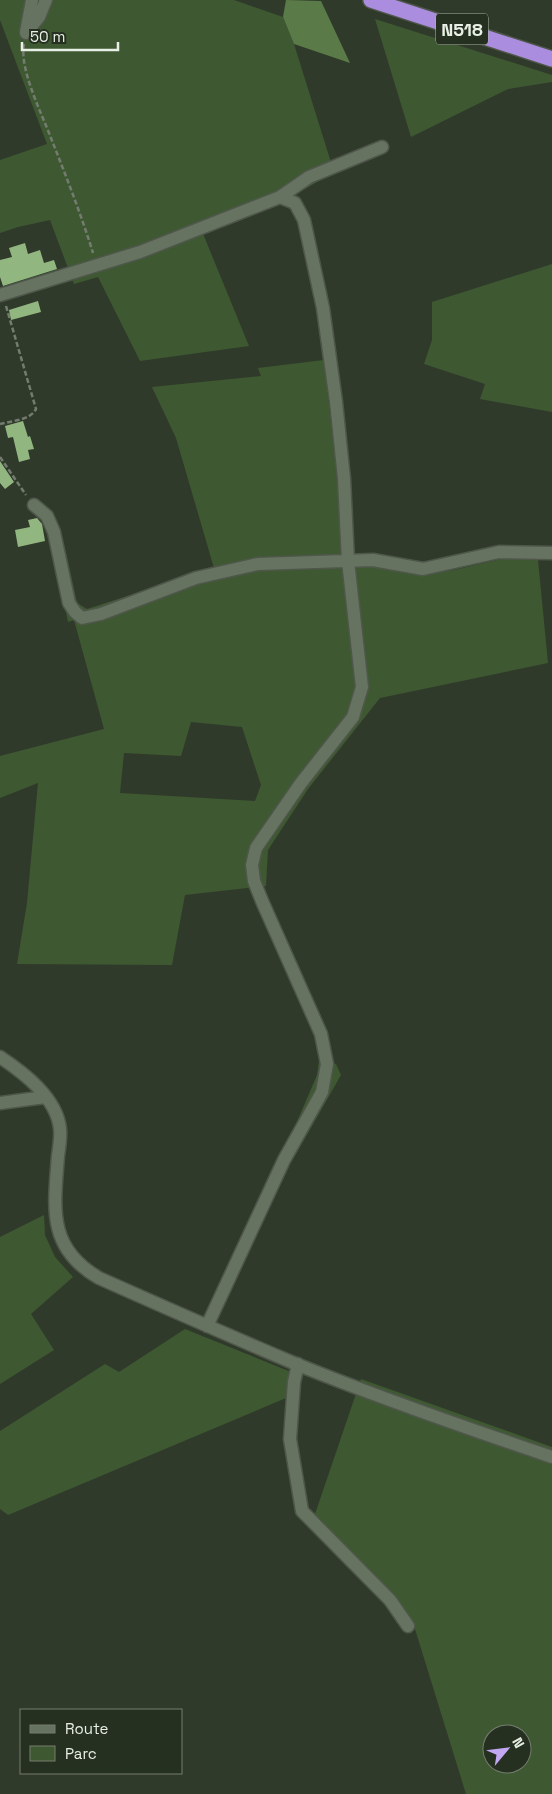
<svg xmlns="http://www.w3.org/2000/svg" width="552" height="1794" font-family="'Space Grotesk',sans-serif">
<rect width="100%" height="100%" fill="#303a2b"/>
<path fill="#3e5931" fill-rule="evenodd" d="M0,0h234l49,17 11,27 40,128 -29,17 -35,7 -71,28 50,122 -109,15 -42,-84 -24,7 -24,-64 -32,7 -18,6v-73l47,-16 -47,-124z
M375,19l177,56v7l-44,7 -97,48z
M552,264v148l-72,-13 5,-15 -61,-20 8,-24v-38z
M324,360l15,138 3,68 32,-1 50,8 30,-3 56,-13 28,3 10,103 -168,35 -72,91 -40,61 -2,36 -81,9 -13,70 -155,-1 10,-61 11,-120 -38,15v-42l104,-27 -30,-109 -6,2 -15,-71 12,-3 12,55 10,6 127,-41 -38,-130 -24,-51 109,-11 -3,-8zM191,722l51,5 19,58 -6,16 -135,-8 4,-40 57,3z
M319,1061l17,3 5,11 -49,86 -10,-4 35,-82z
M44,1215l1,20 10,22 18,20 -42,37 23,36 -54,34v-147z
M185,1329l106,43 -5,26 -278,117 -8,-6v-78l105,-67 14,8z
M361,1379l191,68v347h-86l-51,-165 -16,-25 -85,-87zM492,1734h30v30h-30z"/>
<path fill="#5a7b48" d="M286,0l35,1 29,62 -56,-19 -11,-27z"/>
<path fill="#92b680" d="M25,243l3,11 12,-4 4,13 10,-3 3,9 -54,17 -3,-9v-17l12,-3 -3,-9z
M38,301l3,11 -30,8 -2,-10z
M23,421l5,16 2,-1 4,13 -6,1 2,9 -11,3 -6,-25 -5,1 -3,-12z
M0,461l14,21 -9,7 -5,-6z
M37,518l5,6 3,17 -27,6 -3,-17 15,-3 -2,-7z"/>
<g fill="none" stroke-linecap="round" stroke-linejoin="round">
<g stroke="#4e574a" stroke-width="15">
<path id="street" d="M26,32l6,-32
M26,33l13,-16 7,-17
M280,197l29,-20 73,-30
M0,295l140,-43 140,-55 15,6 9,17 19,88 13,94 8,77 4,82 14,126 -9,30 -52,66 -45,65 -4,17 2,16 8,20 59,133 6,30 -5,28 -38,68 -77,166
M34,505l13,11 7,16 15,71 6,9 7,6 19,-4 95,-36 62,-14 115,-4 50,9 76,-17 53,1
M0,1057c24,16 57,41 60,72 1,9 -1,19 -2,27 -4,52 -11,92 41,122 65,29 131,58 197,86 84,34 170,64 256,93
M0,1103l45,-6
M298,1364l-4,18 -4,57 12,72 88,89 18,26"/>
</g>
<g stroke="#4e574a" stroke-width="18">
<path id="highway" d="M371,0l181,59"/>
</g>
<path stroke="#747c6f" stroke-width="2.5" stroke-dasharray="5 2.5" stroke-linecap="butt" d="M24,44c-5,25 18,70 27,94 15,38 30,76 42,115
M0,424c11,-3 31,-4 36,-15l-30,-103
M0,457l26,38"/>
<use href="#street" stroke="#677361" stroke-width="12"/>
<use href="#highway" stroke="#ab8ddf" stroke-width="15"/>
</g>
<g text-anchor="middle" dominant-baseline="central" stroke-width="5" stroke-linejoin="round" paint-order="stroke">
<rect fill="#263021" stroke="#aeb6aa" stroke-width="1" x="436" y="13.5" width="52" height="31" rx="4"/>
<g font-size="18" font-weight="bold" fill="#e8efe5">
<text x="462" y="29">N518</text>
</g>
</g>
<rect x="20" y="1709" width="162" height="65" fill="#263021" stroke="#747c6f"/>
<rect x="30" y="1725" width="25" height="8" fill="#677361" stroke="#747c6f"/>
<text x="65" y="1734" font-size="15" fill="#e8efe5">Route</text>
<rect x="30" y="1746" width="25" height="15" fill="#3e5931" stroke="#747c6f"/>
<text x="65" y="1759" font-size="15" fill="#e8efe5">Parc</text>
<g transform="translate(507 1749) rotate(61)"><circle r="24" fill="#263021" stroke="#747c6f"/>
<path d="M0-4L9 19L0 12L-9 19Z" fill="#c2a7f2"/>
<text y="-8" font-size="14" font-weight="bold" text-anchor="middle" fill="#e8efe5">N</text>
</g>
<path d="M22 42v8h96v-8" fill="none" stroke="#e8efe5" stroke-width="2.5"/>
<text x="30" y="42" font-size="15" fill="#e8efe5" stroke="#263021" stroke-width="4" paint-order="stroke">50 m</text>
</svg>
